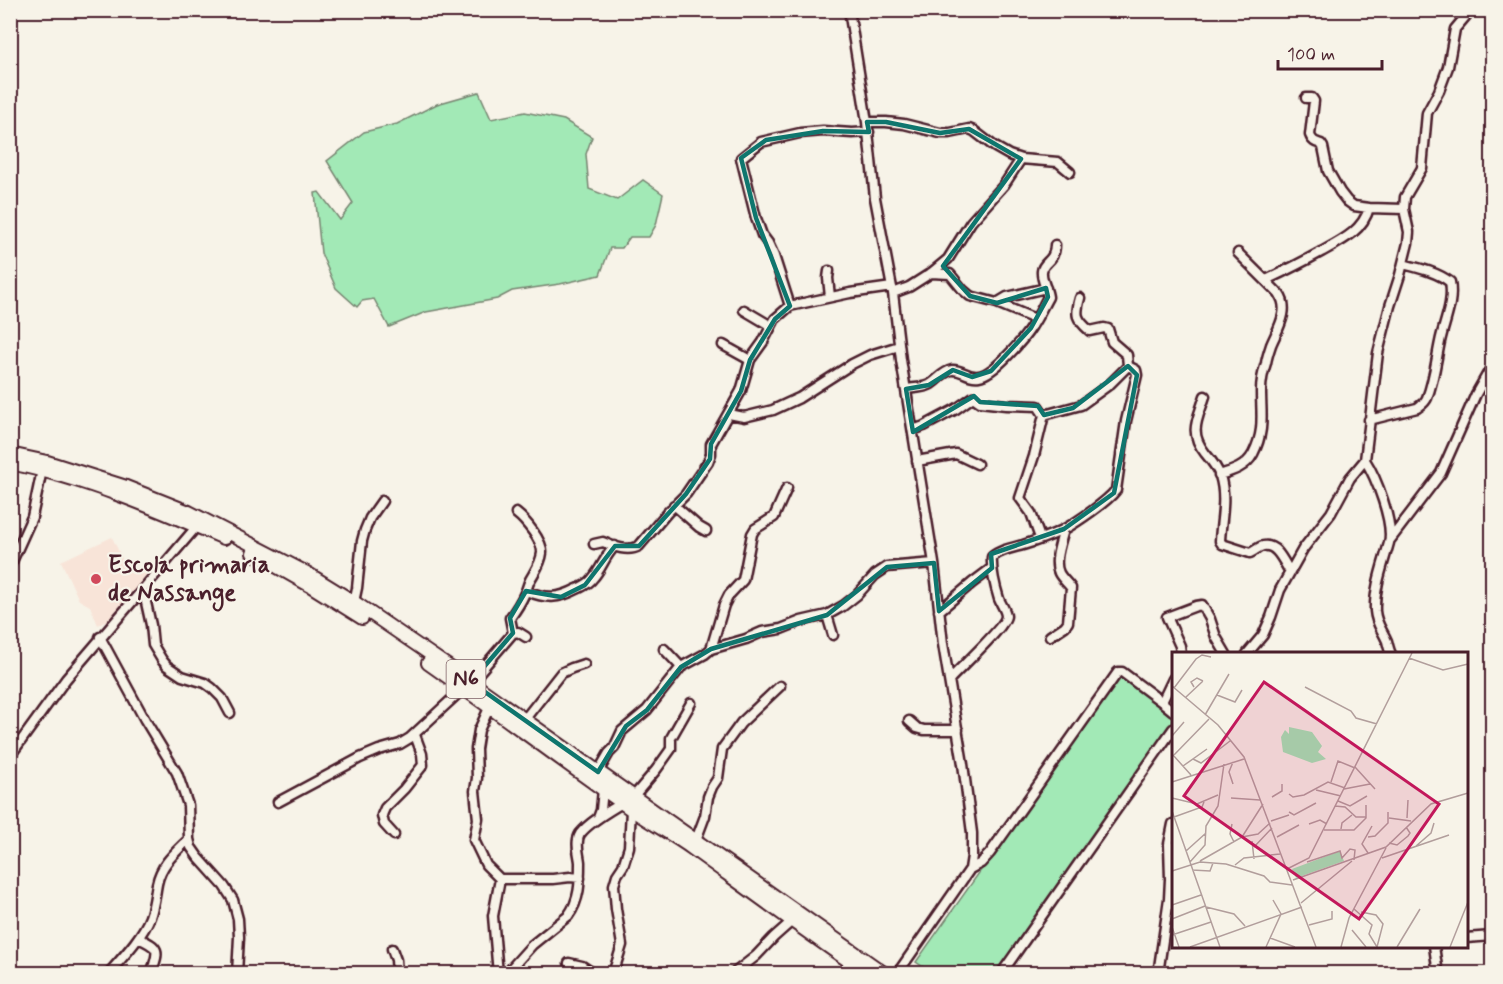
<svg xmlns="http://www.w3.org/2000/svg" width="1503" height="984" font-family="Mynerve,sans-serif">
<rect width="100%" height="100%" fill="#f7f3e8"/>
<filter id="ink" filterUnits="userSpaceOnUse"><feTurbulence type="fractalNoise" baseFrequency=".0167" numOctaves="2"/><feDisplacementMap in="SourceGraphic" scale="12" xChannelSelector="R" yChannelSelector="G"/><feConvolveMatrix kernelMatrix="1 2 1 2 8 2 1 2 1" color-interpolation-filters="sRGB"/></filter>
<g filter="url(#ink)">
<path fill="#f8e4d8" d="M112,537l14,30 25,9 -37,42 -16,7 -8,-19 -11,-6 -18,-39z"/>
<path fill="#a2e9b6" stroke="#768470" stroke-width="1.5" d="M479,92l12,27 34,-7 39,8 28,17 -6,17 3,35 28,11 26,-20 20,14 -7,31 -7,12h-19l-8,11h-12l-10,27 -40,9 -48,7 -15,8 -71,13 -37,15 -15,-28 -12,2 -5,6 -21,-19 -15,-35 -6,-60 4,-1 21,28 13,-17 -26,-42 37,-29 33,-8 40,-20z
M1123,669l50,37v18l-176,249h-65l-16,-11z"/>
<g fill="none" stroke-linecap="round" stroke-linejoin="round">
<g stroke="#4a1f2b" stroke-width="13">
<path id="minor" d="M849,10l18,112 8,76 18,95 8,67 33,203 9,81 20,120 9,69v23l-2,13 -73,105
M1306,98h6l2,3 -4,34c2,6 5,7 11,9l2,3 5,24 12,21 7,9 7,5 15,2
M867,122h19l18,2 36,9h10l19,-4 5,2 21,16 14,8 12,4 37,3 12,10
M829,271l-1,7 2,19
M931,273l19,1 13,16 7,6 27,7 38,16
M1266,280c19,-9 37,-18 55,-28 20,-11 42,-21 48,-44l35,1
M893,293l16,-6 22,-14 17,-14 23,-37 33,-37 17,-26
M997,303l10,-6 39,-9
M790,306l-16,-50 -6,-13 -6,-8 -6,-17 -15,-60 20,-16 39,-9 23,-2 29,2 17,-1
M744,310l27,16
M723,345l27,15
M906,389c7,-1 17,-1 23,-4 8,-4 13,-13 23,-15 10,-1 15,8 27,6 15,-2 45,-37 53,-50 6,-9 11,-20 16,-29 -1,-9 -7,-17 -6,-26 1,-10 13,-9 13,-26
M1205,396c-7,23 -17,36 0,57 6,7 12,14 15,23 7,22 1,43 0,65l2,3 28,9c5,-2 8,-6 13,-7 14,-3 21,17 27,26
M729,414l15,3 29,-7 26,-12 53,-34 18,-9 29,-9
M1044,415l37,-10 29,-21 18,-18 -1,-11 -15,-13 -4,-13 -4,-1 -14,3c-14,-12 -15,-16 -10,-33
M1369,420l48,-12c4,-3 8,-5 10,-10 7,-18 9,-37 13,-56 4,-20 14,-39 10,-60 -13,-10 -31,-14 -47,-18
M913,430l11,-4 32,-17 17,-12 7,5 26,3 32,1 6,9 -10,41 -14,42 11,15 9,25
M1365,460c11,17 29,63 24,83 -6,22 -15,45 -14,68 1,13 7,18 12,30 1,4 2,9 4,13
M917,461l39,-7 21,10
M1219,475c14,-4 27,-8 34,-21 12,-23 8,-39 8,-63 0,-10 2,-19 5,-28 1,-6 3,-12 5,-18 6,-15 20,-35 8,-51l-41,-41
M674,505l25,22 7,4
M1390,540l51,-67 35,-79 16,-28
M594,544l9,-2c10,5 26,10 36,4l28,-33 19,-19 22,-32 3,-8v-10l30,-53 9,-31 13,-18 12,-23 15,-13 60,-13 42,-6
M10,566l22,-49 10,-47
M143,589l8,36 2,20 9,15 5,6 15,10 23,7 7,5 10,10 8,15
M526,591c21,8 32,8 51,-2 6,-3 12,-5 16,-11 9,-10 11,-21 22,-32
M354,602l3,-14 5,-47 3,-11 5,-12 12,-17
M939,611l33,-28 20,-15
M513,633l-3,-15c6,-8 11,-16 15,-25 2,-4 3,-9 5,-13 5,-9 11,-17 12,-27 1,-12 -17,-33 -26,-40
M833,635l-6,-20 16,-9 14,-11 18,-20 12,-8 47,-4
M1050,636l15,-10 3,-4 3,-34c-3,-5 -9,-9 -12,-15 -6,-12 2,-31 5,-44
M100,637l45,83 32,53 11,32 1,34 2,8 7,10 26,29 9,14 5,19 1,18 -2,37
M664,649l17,18 24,-13 6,-5 13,-44 5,-10 14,-15 9,-46 3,-5 19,-12 13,-29
M711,649l35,-10 16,-7 19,-3 20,-8 26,-6
M1181,654l-1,-8 -13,-29 29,-11 6,-1 8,14 6,18 10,17
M1247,654l16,-19 8,-18 9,-27 23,-41 28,-36 19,-35 15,-18 13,-107 12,-47 10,-31 8,-32 1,-11 -5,-23 1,-12 17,-29 5,-55 12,-22 9,-24 7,-38 16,-19
M950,679c9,-10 56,-53 56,-63 0,-5 -5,-12 -7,-17 -4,-13 -8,-28 -7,-42 8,-7 20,-9 31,-12 13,-4 27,-9 40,-15 14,-8 44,-28 53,-40l10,-69 11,-46 -1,-5 -8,-4
M471,682l42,-49 5,-1 8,5
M1162,702l11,9
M490,706l-11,24 -3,19 1,29 -2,13 3,28 -4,21 12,25 14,14 -7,37 5,58
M524,720l37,-47 11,-5 12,-4
M909,721l8,7 7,2h34
M10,756l56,-77 131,-153
M598,772l11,-19 5,-5 8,-17 25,-21 34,-43
M633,797l23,-27 15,-21v-11l20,-35
M278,802l82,-44 19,-8 21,-6 10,-6 54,-50
M598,818l3,-8 2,-21
M394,835l-10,-11 -2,-9 3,-7 19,-19 19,-24 -1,-11 -7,-19
M696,840l9,-24 3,-19 4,-10 6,-9 4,-29 19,-26 39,-37
M970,869l11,-6 9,-10 128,-181h4l40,30 11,-23
M500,879h53l17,-2 10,1
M138,938c23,10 21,12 13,36
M1466,938l26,-2
M1434,946l4,28
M392,949l4,11 1,14
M569,963l13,3 12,8
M108,974c14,-16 35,-38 42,-57 4,-11 5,-22 7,-33 4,-20 18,-31 32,-45
M506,974l26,-29 36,-29c12,-16 12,-34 12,-54 -1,-9 -5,-20 0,-28 9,-12 29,-23 42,-31
M613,974l9,-29 -6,-36 -2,-24 3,-10 6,-9 6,-19 2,-37
M733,974l23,-18 18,-19 18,-16
M841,974l12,-10
M1001,974l172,-245
M1158,974l11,-75 1,-20 -1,-35 4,-20"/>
</g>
<g stroke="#4a1f2b" stroke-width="16">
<path id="highway" d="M10,454l37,8 79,25 63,25 118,61 47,29 117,80 414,292
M10,463c75,15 145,45 214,75
M253,553l58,33 51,32
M428,663c67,47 133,97 200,144 21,15 44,27 65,42 58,42 116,85 175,125"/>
</g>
<use href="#minor" stroke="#f7f3e8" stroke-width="8"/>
<use href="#highway" stroke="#f7f3e8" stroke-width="12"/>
</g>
</g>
<path fill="none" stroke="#0f766e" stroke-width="4.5" stroke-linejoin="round" d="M867,122h19l54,11 29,-4 52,30 -78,107 27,30 27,7 49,-15 2,9 -17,31 -40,43 -19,6 -19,-7 -24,15 -23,4 7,43 61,-36 6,6 58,4 6,9 29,-7 55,-42 9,9 -23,118 -50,36 -73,25 1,14 -53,43 -5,-48 -47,4 -60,48 -116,34 -30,18 -34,43 -21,16 -28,46 -127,-90 42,-49 -3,-15 16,-27 35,6 24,-12 30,-39h24l47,-52 24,-35 1,-15 30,-53 9,-31 25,-41 15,-13 -34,-88 -15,-60 25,-18 57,-9 46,1z"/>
<circle fill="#d1495b" stroke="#f7f3e8" stroke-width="2" cx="96" cy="579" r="6"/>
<g text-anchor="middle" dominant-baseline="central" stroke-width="4.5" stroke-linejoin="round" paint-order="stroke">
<rect fill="#f7f3e8" stroke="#7e5f64" stroke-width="1.5" x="446.5" y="660" width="39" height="38" rx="4.5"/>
<g font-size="22" font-weight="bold" fill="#4a1f2b">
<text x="466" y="679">N6</text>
</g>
<g font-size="24" font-weight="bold" fill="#4a1f2b" stroke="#f7f3e8" text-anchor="start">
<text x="108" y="565">Escola primaria<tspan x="108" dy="28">de Nassange</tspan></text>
</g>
</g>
<g transform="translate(1172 652)">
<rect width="296" height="296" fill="#f7f3e8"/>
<path d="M117,75l23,5 10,14 -4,6 8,7 -14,4 -29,-11 -2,-15 4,-7 4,4zM168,199l4,10 -48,17 -4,-9z" fill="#a2e9b6"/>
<path fill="none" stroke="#b29e9c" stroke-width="1.5" d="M237,6l34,12 25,-6M0,34l46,39 26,32 72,190M22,35l-3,-5 6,-4 6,3M133,35l46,24 5,7 21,6M2,36l22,-29 6,-4 9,2M45,43l18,7 7,-12M14,45l17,-16M33,63l24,-41M0,84l12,-14M1,103l18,20M1,104l36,-37M21,107l8,4 29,-22M61,110l-4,10 4,12M11,114l24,-17M183,115l20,22M0,130l72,-23M159,130l7,-21 17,7M172,137l26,-5M144,138l25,6M117,142l4,3 11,-2 24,-13 17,6M100,145l10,-6v-7M0,146l25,6 21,-9M59,146l29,2M166,149l12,5 17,-10M163,154l10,1 11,10h10M0,159l48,136M117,160l5,3 22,-12M2,165l28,-10 2,-5M217,166l22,3M235,166l1,-18M99,169l18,-6M60,172l-2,10 4,8M137,172l11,-4 7,4M169,177l1,-6 10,-8M152,178h30l12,-12v-13M70,185l21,-33M105,185l22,-12M196,185l7,-1 13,-13v-11M80,189l2,18M217,191l8,2 11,-9 2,-3 -4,-6M244,194l15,-13 3,-10M82,195l18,-19M14,199l20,-18M196,201l-6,-9 10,-18M210,206l67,-23M28,209l42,-24 16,-3 12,-11M18,210l15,-17 1,-19 12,-20 6,-42M135,210l33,-11 2,7 8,-9 5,1 -1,10M63,213l9,-7 36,-4M115,217l22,-11 103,-205M20,218l18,1 3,-8M0,219l28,-9 26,2 38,12 6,6 22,3M121,228l93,-33 45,-43 37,-11M129,251l51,-42M0,253l29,-10M34,255l28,7 11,12M182,257l18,16 -3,9 8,13M189,260l15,3 7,9 -6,23M0,267l33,-13M137,273l23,-6v-8M0,275l7,20M180,278l14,17M0,283l39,-13M98,286l25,9M18,295l112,-40M94,295l15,-33 -8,-14M169,295l8,-29 37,-70M225,295l23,-38M278,295l18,-45"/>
<path fill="#c2185b" fill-opacity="0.15" stroke="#c2185b" stroke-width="3" d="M92,30l175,122 -80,115 -175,-123z"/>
<rect width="296" height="296" fill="none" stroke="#4a1f2b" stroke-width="3"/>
</g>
<rect width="1503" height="984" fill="none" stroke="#f7f3e8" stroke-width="36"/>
<rect x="18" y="18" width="1467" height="948" fill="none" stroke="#4a1f2b" stroke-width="2" filter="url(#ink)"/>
<path d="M1278 60v9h104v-9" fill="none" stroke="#4a1f2b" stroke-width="3"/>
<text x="1287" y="60" font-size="18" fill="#4a1f2b" stroke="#f7f3e8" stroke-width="4.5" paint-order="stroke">100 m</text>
</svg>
